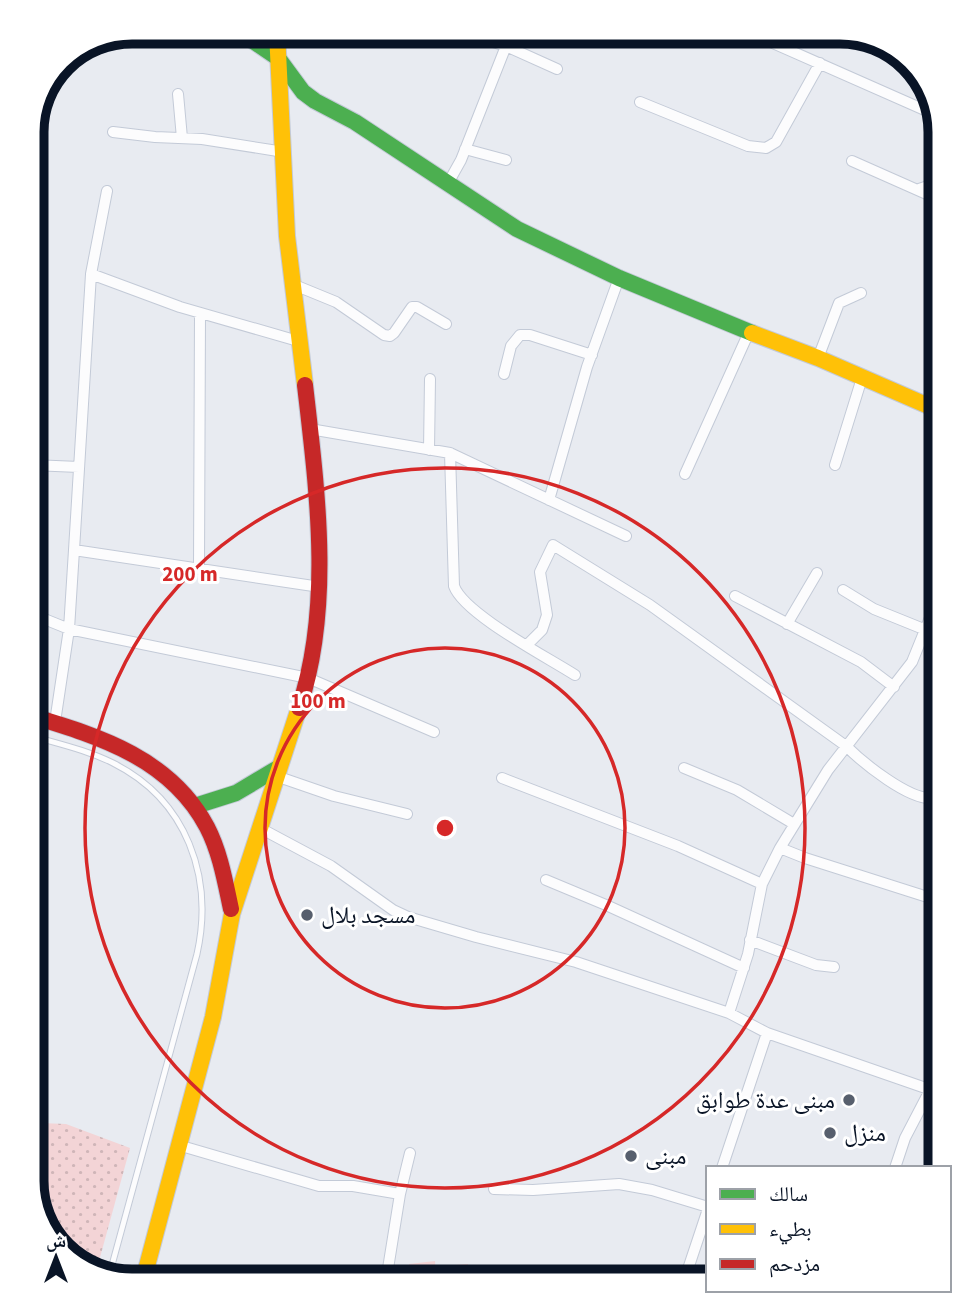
<svg xmlns="http://www.w3.org/2000/svg" width="972" height="1313" font-family="'Source Sans 3','Noto Naskh Arabic',sans-serif">
<defs>
<pattern id="grass-dots" width="8" height="8" patternUnits="userSpaceOnUse" patternTransform="scale(1.75)"><rect width="8" height="8" fill="#f3d4d6"/><path d="M2 2h.1M6 6h.1" fill="none" stroke="#cfb5b8" stroke-width="1.8" stroke-linecap="round"/></pattern>
<pattern id="park-tufts" width="24" height="20" patternUnits="userSpaceOnUse" patternTransform="scale(1.75)"><rect width="24" height="20" fill="#f3d4d6"/><path d="M3 7l-1-3M5 7V3M7 7l1-3M15 17l-1-3M17 17v-4M19 17l1-3" fill="none" stroke="#cfb5b8"/></pattern>
</defs>
<rect width="100%" height="100%" fill="#e8ebf1"/>
<path fill="url(#grass-dots)" d="M40,1123l26,1 64,24 -34,124 -14,-4 -37,-37 -13,-50v-57z"/>
<path fill="url(#park-tufts)" d="M435,1261l1,20h-27v-17z
M468,1264l1,17h-28v-15z"/>
<g fill="none" stroke-linecap="round" stroke-linejoin="round">
<g stroke="#c3cad7" stroke-width="7">
<path id="lane" d="M32,736c27,8 55,14 81,27 74,37 101,114 84,191l-88,322"/>
</g>
<g stroke="#c3cad7" stroke-width="12">
<path id="street" d="M461,32l45,14 51,23
M748,32l188,83
M178,94l4,44
M640,102l108,44 18,2 10,-6 44,-79
M113,132l42,5 47,2 82,13
M465,149l41,11
M852,161l88,39
M447,185l14,-25 45,-114
M919,189l21,-7
M91,274l89,33 118,34
M292,284l44,18 48,33 6,1 4,-3 18,-26h5l29,17
M818,358l21,-55 22,-10
M504,374l7,-28 9,-11h10l62,20
M310,429l140,24 4,133c10,28 93,71 121,89
M429,450l1,-71
M450,453l176,83
M32,465l47,2
M835,465l27,-87
M685,474l64,-142
M549,500l38,-133 32,-89
M74,550l17,-276 16,-83
M199,568l1,-255
M843,590l31,19 52,21
M735,596l126,66 33,25
M32,614l37,15 239,49 126,54
M787,624l30,-51
M527,645l15,-15 5,-15 -7,-43 13,-27 97,60 196,141c17,17 64,55 87,52l7,-6
M55,722l14,-93 5,-79 246,37
M684,768l53,22 57,34
M276,776l58,20 73,18
M502,778l176,68 84,38
M258,827l73,39 62,44 15,7 68,20 100,25 153,51 38,20 173,60
M780,848l25,10 135,43
M546,880l60,25 138,63
M750,940l66,25 18,2
M729,1013l19,-59 14,-70 18,-36 48,-78 84,-108 28,-69
M178,1145l141,41h34l47,8
M722,1168l45,-135
M895,1168l10,-30 25,-48
M494,1189l39,1 86,-6 33,6 56,17
M386,1281l14,-87 10,-41
M684,1281l24,-72"/>
</g>
<g stroke="#c3cad7" stroke-width="18">
<path id="fast" d="M240,32l38,26 25,34 12,9 40,21 162,107 102,49 133,55
M195,806l41,-13 42,-25"/>
</g>
<g stroke="#c3cad7" stroke-width="18">
<path id="slow" d="M277,32l10,204 18,149
M752,333l66,25 122,53
M143,1281l70,-264 19,-103 67,-206"/>
</g>
<g stroke="#c3cad7" stroke-width="18">
<path id="jam" d="M299,708c34,-102 18,-218 6,-323
M32,716c69,21 139,43 175,111 13,25 18,54 24,82"/>
</g>
<use href="#lane" stroke="#fcfcfd" stroke-width="5"/>
<use href="#street" stroke="#fcfcfd" stroke-width="10"/>
<use href="#fast" stroke="#4caf50" stroke-width="16"/>
<use href="#slow" stroke="#ffc107" stroke-width="16"/>
<use href="#jam" stroke="#c62828" stroke-width="16"/>
</g>
<g fill="none" stroke="#d62828" stroke-width="3.5">
<circle cx="445" cy="828" r="180"/>
<circle cx="445" cy="828" r="360"/>
</g>
<g fill="#575f6d" stroke="#fff" stroke-width="2.5">
<circle cx="307" cy="915" r="7"/>
<circle cx="849" cy="1100" r="7"/>
<circle cx="830" cy="1133" r="7"/>
<circle cx="631" cy="1156" r="7"/>
</g>
<g text-anchor="middle" dominant-baseline="central" stroke-width="6" stroke-linejoin="round" paint-order="stroke">
<g font-size="24" fill="#091426" stroke="#fff" text-anchor="start">
<text x="321" y="915">مسجد بلال</text>
<text x="835" y="1100" text-anchor="end">مبنى عدة طوابق</text>
<text x="844" y="1133">منزل</text>
<text x="645" y="1156">مبنى</text>
</g>
</g>
<path d="M0 0H972V1313H0ZM132 44H840A88 88 0 0 1 928 132V1181A88 88 0 0 1 840 1269H132A88 88 0 0 1 44 1181V132A88 88 0 0 1 132 44Z" fill="#fff" fill-rule="evenodd"/>
<path fill="none" stroke="#091426" stroke-width="9" d="M132 44H840A88 88 0 0 1 928 132V1181A88 88 0 0 1 840 1269H132A88 88 0 0 1 44 1181V132A88 88 0 0 1 132 44Z"/>
<circle cx="445" cy="828" r="10" fill="#d62828" stroke="#fff" stroke-width="3.5"/>
<g font-size="21" text-anchor="middle" font-weight="bold" fill="#d62828" stroke="#fff" stroke-width="6" stroke-linejoin="round" paint-order="stroke">
<text x="190" y="581">200 m</text>
<text x="318" y="708">100 m</text>
</g>
<rect x="706" y="1166" width="245" height="126" fill="#ffffff" stroke="#9da1a8" stroke-width="2"/>
<rect x="720" y="1189" width="35" height="10" fill="#4caf50" stroke="#9da1a8" stroke-width="2"/>
<text x="769" y="1201" font-size="21" fill="#091426">سالك</text>
<rect x="720" y="1224" width="35" height="10" fill="#ffc107" stroke="#9da1a8" stroke-width="2"/>
<text x="769" y="1236" font-size="21" fill="#091426">بطيء</text>
<rect x="720" y="1259" width="35" height="10" fill="#c62828" stroke="#9da1a8" stroke-width="2"/>
<text x="769" y="1271" font-size="21" fill="#091426">مزدحم</text>
<g transform="translate(56 1257)" stroke="#ffffff" stroke-width="5" paint-order="stroke">
<path d="M0-5L12 26L0 18L-12 26Z" fill="#091426"/>
<text y="-10" font-size="19" font-weight="bold" text-anchor="middle" fill="#091426">ش</text>
</g>
</svg>
